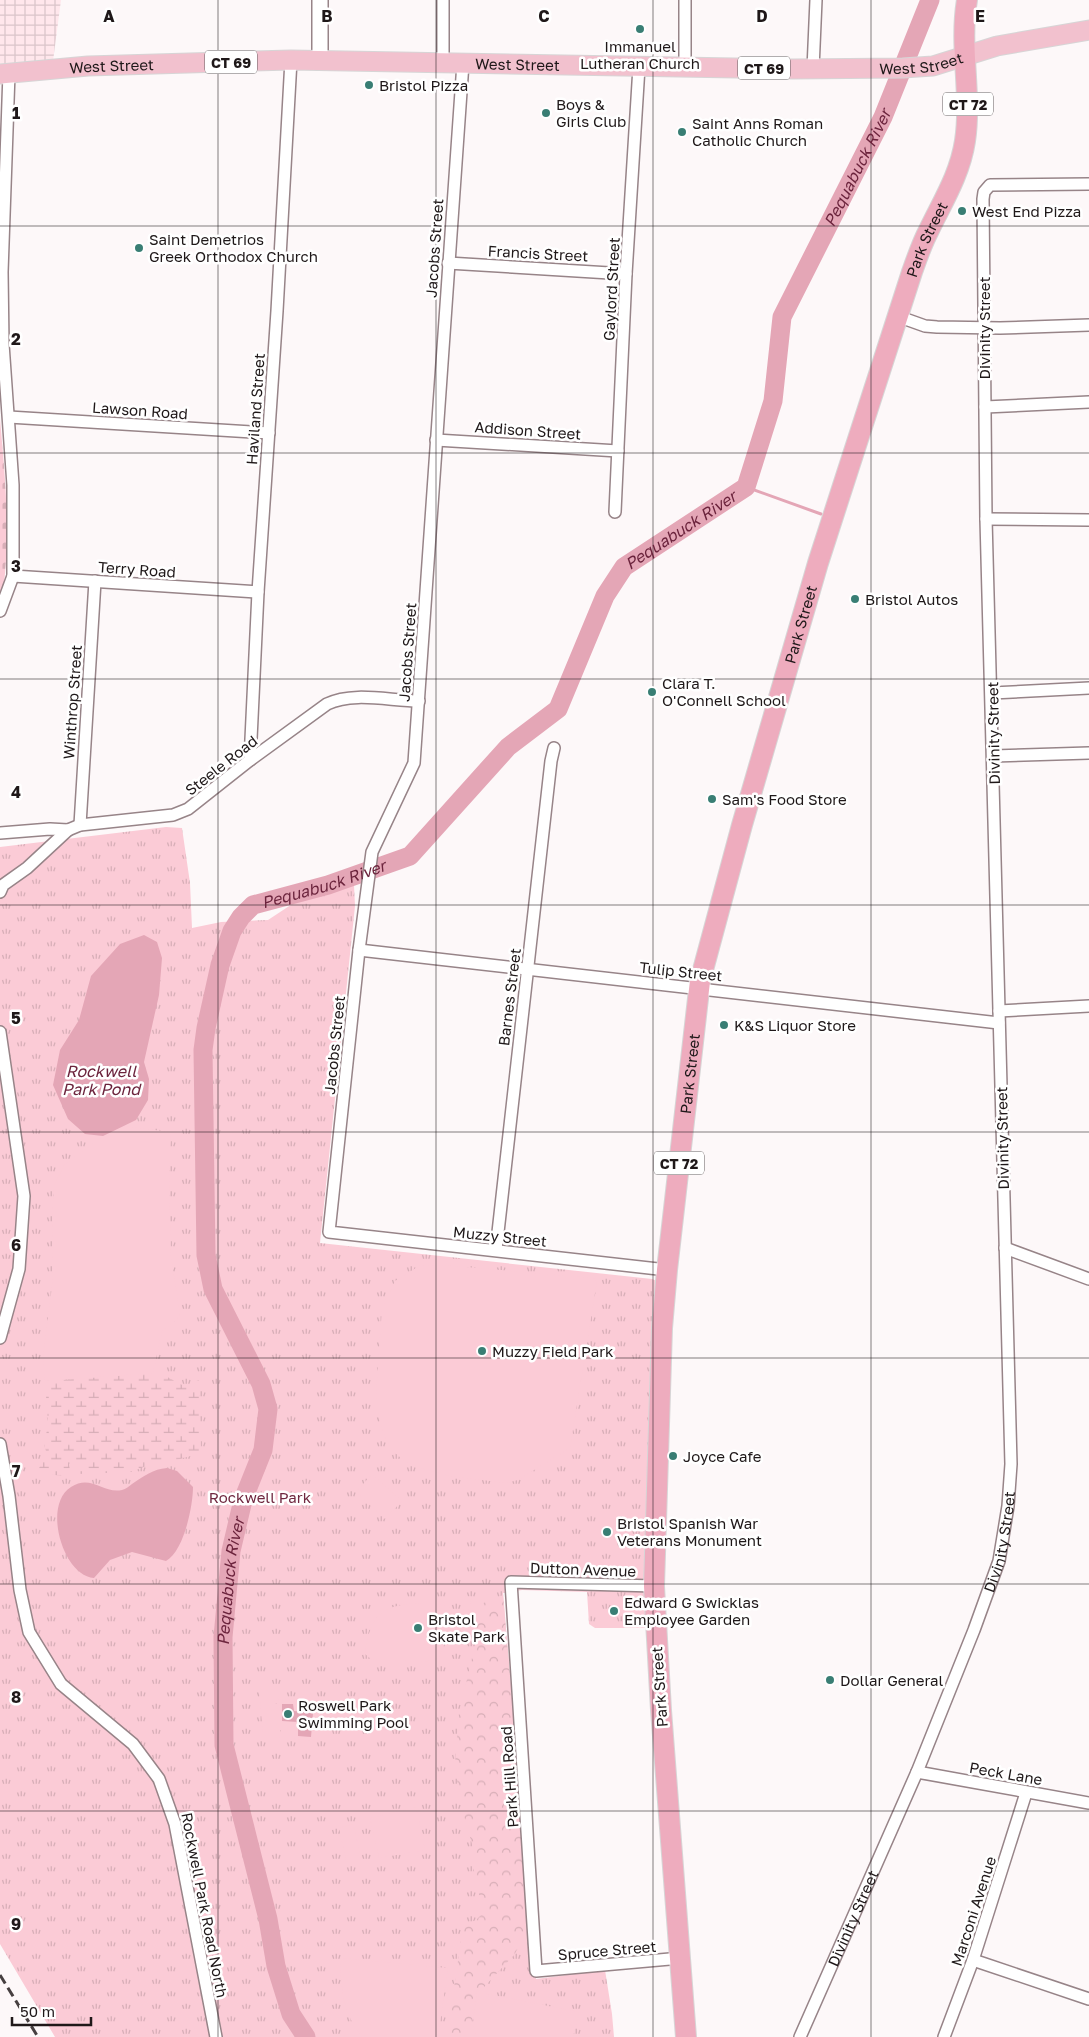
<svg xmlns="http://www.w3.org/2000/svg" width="1089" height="2037" font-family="'Golos Text',sans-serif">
<defs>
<pattern id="industrial-grid" width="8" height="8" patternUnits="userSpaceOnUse" patternTransform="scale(1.25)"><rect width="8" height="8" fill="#ffe7ec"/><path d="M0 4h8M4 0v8" fill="none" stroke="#dac5ca"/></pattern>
<pattern id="grass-tufts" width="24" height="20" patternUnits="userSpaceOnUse" patternTransform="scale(1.25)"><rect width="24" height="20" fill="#fbcbd6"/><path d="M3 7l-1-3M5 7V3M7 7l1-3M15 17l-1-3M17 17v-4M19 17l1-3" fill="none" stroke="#d7aeb7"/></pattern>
<pattern id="forest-crowns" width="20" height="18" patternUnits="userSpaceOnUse" patternTransform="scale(1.25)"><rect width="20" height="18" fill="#fbcbd6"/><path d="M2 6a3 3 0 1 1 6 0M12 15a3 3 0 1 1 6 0" fill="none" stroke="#d7aeb7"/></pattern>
<pattern id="wetland-marsh" width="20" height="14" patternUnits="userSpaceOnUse" patternTransform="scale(1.25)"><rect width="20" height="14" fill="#fbcbd6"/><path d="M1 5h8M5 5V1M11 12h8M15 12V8" fill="none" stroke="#d7aeb7"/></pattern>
<pattern id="cemetery-stones" width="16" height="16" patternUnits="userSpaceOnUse" patternTransform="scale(1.25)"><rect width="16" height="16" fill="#fbcbd6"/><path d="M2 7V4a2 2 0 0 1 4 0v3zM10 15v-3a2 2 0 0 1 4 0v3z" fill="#d7aeb7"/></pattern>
</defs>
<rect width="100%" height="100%" fill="#fdf8f9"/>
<path fill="url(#industrial-grid)" d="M0,0h61l-8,61 -53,22z"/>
<path fill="url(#grass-tufts)" d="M166,827l16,1 8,55 2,45 29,-6 47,-2 50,-33 36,-2 1,21 -35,337 332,36 5,2 -8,347h-54l-6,-4 -2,-32 -65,-2 -19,3 33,386 69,-9 7,44 2,23h-559l-55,-93v-1097z"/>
<path fill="url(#forest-crowns)" d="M503,1595l28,331 -17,29 -43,46 3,36h-27l16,-111 13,-6 7,-7 -9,-42v-20l-14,-49 -5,-37 4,-52 17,-72 -6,-2 11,-35z"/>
<path fill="url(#wetland-marsh)" d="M160,1373l24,13 15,-6 2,73 -21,6 -24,3 -25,10 -54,2 -4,-11 -4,1 1,7 -7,5 -16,-2 -9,-4 9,-16 -3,-9 4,-20 -3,-44z"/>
<path fill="url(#cemetery-stones)" d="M0,419c5,57 11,115 3,172h-3z"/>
<path fill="#fbcbd6" d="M123,1126l48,6 -2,45 2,80 9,56 -3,7 -15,11 -9,42 -108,8 -2,-23 10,-80 -1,-58 2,-34 10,-21 39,-29z
M443,1265l150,13 4,3 -27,167 -52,32 -12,3 -56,-7 -30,-8 -17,-8 -10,-9 -7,-12 -6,-16 -4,-29 6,-86 13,-27 24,-15z
M372,1474l30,27 -17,18 -29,-27z
M464,1596l8,1 -8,30 -2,3 -15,7 -8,21 -15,4 -53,-3 -6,-5c0,-10 6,-32 15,-40 14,-13 55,-14 71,-6l3,6 6,5 4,-12z
M274,1689l1,15h3v-4l19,-1 20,10 -3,32 -20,-2 1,-13h-15v12l-13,-1 -4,-2 -4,-45z
M416,1807l9,43 -46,8 -9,-40z
M353,1824l8,33 -15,3 -7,-32z
M340,1958l108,10 -10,69h-76c-19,-23 -21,-50 -22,-79z
M477,1992l102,20 -6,25h-97l-3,-13z"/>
<path fill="#e4a6b6" d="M144,935l13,7 5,16 -3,37 -15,67 5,17 -1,21 -12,20 -33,16 -18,-2 -17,-15 -15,-34 7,-35 19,-30 12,-44 29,-32z
M167,1468l10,3 16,16c0,19 -9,64 -27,74l-34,-9 -22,8 -16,18c-31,-2 -52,-73 -23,-91 20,-13 32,7 51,3 4,-1 7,-4 10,-6 12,-8 21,-15 35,-16z
M282,1704h11l1,7 19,2 -2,24 -13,-1v-14l-16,-1z"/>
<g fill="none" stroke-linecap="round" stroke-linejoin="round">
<path stroke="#e4a6b6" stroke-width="3" d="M746,487l75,27"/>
<path stroke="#e4a6b6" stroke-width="19" id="s1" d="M306,2037l-15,-23 -15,-48 -8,-47 -44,-174 -1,-108 8,-86 12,-51 20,-50 5,-41 -7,-25 -48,-95 -7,-34 -3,-205 3,-22 14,-63 12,-34 9,-14 12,-12 75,-20 82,-29 98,-109 50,-38 47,-113 19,-29 122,-80 27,-86 9,-84 101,-200 47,-117"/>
<g stroke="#978488" stroke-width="14">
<g id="minor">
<path d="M443,0v63"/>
<path d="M463,63l-49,700 -42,89 -13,98 -30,282 338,38"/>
<path d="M685,67v-67"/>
<path d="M813,69l3,-69"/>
<path d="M448,263l178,11"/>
<path d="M897,316l28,10 12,1 63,1 89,-3"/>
<path d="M985,407l104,-5"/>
<path d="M9,417l260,16"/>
<path d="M436,440l182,11"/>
<path d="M615,512l11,-238 13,-207"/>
<path d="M986,519l103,1"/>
<path d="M13,576l245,16"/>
<path d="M0,611l13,-35v-91l-10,-141 -1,-72 7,-199"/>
<path d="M992,693l97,-5"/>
<path d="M993,756l96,-3"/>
<path d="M250,760l8,-168 19,-281 14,-251"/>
<path d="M80,825l15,-244"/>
<path d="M0,833l50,-4 18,1 12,-5 93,-10 15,-6 62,-49 77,-56c27,-13 63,-3 92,-3"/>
<path d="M0,892l3,-7 24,-17 41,-38"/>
<path d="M359,950l640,73"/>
<path d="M999,1011l90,-5"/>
<path d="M0,1032l24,164 -5,73 -19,69"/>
<path d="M1005,1248l84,31"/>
<path d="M496,1250l55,-489 3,-13"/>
<path d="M0,1444l9,52 11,94 9,42 32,52 72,60 26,35 16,45 41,213"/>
<path d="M654,1586l-143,-4 25,389 145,-13"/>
<path d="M917,1772l172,31"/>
<path d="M973,1960l116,39"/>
<path id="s2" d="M800,2037l117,-265 57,-142 25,-69 9,-55 3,-42 -25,-945 -3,-320 1,-7 6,-7 99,-1"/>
<path d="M944,2037l29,-77 53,-167"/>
</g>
</g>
<g stroke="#978488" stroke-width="18">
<path id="tertiary" d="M320,61v-61"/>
</g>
<g stroke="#d7d5d6" stroke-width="21">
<g id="primary">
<path id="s3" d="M0,74l88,-8 203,-6 502,9 110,-1 30,-2 64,-20 92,-16"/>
</g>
</g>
<g stroke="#d7d5d6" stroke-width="22">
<g id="trunk">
<path id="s4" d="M686,2037l-25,-327 -7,-124 8,-258 5,-58 33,-289 42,-156 76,-262 94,-291c5,-14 10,-29 17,-42 14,-29 31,-56 36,-89 7,-47 -6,-94 2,-141"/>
</g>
</g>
<use href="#minor" stroke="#fff" stroke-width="11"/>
<use href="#tertiary" stroke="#fff" stroke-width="15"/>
<use href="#primary" stroke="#f2c1ce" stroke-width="19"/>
<use href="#trunk" stroke="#eeacbe" stroke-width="20"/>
<path stroke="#463f40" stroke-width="3" stroke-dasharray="10 5" stroke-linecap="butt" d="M0,1975l38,62"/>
</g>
<path fill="none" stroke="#1f1819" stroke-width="1" stroke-opacity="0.55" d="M218,0v2037M436,0v2037M653,0v2037M871,0v2037M0,226h1089M0,453h1089M0,679h1089M0,905h1089M0,1132h1089M0,1358h1089M0,1584h1089M0,1811h1089"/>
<g fill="#397e74" stroke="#fff" stroke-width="2">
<circle cx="640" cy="29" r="5"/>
<circle cx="369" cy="85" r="5"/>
<circle cx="546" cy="113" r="5"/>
<circle cx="682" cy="132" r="5"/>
<circle cx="962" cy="211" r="5"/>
<circle cx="139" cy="248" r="5"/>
<circle cx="855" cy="599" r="5"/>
<circle cx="652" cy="692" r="5"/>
<circle cx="712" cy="799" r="5"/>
<circle cx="724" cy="1025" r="5"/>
<circle cx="482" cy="1351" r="5"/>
<circle cx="673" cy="1456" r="5"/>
<circle cx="607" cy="1532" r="5"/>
<circle cx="614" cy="1611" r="5"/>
<circle cx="418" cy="1628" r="5"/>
<circle cx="830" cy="1680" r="5"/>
<circle cx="288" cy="1714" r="5"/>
</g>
<g text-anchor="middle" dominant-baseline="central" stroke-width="5" stroke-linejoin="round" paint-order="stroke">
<g fill="#fff" stroke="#625d5e" stroke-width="1">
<rect x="205" y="50.5" width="52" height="23" rx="4"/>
<rect x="738" y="56.5" width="52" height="23" rx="4"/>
<rect x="943" y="92.5" width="50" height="23" rx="4"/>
<rect x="654" y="1151.5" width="50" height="23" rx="4"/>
</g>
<g font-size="14" font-weight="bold" fill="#1f1819">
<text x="231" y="62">CT 69</text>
<text x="764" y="68">CT 69</text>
<text x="968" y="104">CT 72</text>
<text x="679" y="1163">CT 72</text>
</g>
<g font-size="15" fill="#1f1819" stroke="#fff" text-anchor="start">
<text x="640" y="46" text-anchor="middle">Immanuel<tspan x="640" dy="17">Lutheran Church</tspan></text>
<text x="379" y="85">Bristol Pizza</text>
<text x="556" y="104">Boys &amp;<tspan x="556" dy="17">Girls Club</tspan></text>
<text x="692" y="123">Saint Anns Roman<tspan x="692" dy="17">Catholic Church</tspan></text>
<text x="972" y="211">West End Pizza</text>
<text x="149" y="239">Saint Demetrios<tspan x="149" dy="17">Greek Orthodox Church</tspan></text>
<text x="865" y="599">Bristol Autos</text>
<text x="662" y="683">Clara T.<tspan x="662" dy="17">O'Connell School</tspan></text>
<text x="722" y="799">Sam's Food Store</text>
<text x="734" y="1025">K&amp;S Liquor Store</text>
<text x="492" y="1351">Muzzy Field Park</text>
<text x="683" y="1456">Joyce Cafe</text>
<text x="617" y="1523">Bristol Spanish War<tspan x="617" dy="17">Veterans Monument</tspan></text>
<text x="624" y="1602">Edward G Swicklas<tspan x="624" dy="17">Employee Garden</tspan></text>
<text x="428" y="1619">Bristol<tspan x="428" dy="17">Skate Park</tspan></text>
<text x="840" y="1680">Dollar General</text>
<text x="298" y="1705">Roswell Park<tspan x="298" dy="17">Swimming Pool</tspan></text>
</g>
<g font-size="15" fill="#1f1819" stroke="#fff">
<text stroke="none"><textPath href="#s3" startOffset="922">West Street</textPath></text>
<text stroke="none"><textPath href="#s3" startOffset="518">West Street</textPath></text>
<text stroke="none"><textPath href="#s3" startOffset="112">West Street</textPath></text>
<text stroke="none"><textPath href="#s4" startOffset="1835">Park Street</textPath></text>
<text transform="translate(434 248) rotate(-86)">Jacobs Street</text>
<text transform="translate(538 253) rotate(3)">Francis Street</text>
<text transform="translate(611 289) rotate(-87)">Gaylord Street</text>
<text transform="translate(984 328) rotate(-90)">Divinity Street</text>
<text transform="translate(255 409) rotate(-86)">Haviland Street</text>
<text transform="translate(140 410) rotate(4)">Lawson Road</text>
<text transform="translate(528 430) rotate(4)">Addison Street</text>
<text transform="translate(137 569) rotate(4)">Terry Road</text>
<text stroke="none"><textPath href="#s4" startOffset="1430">Park Street</textPath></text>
<text transform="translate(407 652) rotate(-86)">Jacobs Street</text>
<text transform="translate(72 702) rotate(-86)">Winthrop Street</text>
<text transform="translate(993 733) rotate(-91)">Divinity Street</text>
<text transform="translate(221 765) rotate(-38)">Steele Road</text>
<text transform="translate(681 971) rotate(6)">Tulip Street</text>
<text transform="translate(509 997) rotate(-83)">Barnes Street</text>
<text transform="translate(334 1045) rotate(-84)">Jacobs Street</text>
<text stroke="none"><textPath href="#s4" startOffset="966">Park Street</textPath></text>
<text transform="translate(1002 1138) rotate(-91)">Divinity Street</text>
<text transform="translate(500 1236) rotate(6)">Muzzy Street</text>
<text stroke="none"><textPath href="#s2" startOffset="535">Divinity Street</textPath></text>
<text transform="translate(583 1569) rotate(2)">Dutton Avenue</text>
<text transform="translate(659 1687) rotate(-94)">Park Street</text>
<text transform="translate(1006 1773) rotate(10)">Peck Lane</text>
<text transform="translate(509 1777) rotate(-94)">Park Hill Road</text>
<text transform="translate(205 1905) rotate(79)">Rockwell Park Road North</text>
<text transform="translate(973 1911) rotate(-72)">Marconi Avenue</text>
<text stroke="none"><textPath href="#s2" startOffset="130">Divinity Street</textPath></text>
<text transform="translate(607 1950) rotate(-5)">Spruce Street</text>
</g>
<g font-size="15" fill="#702840" stroke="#fff">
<text x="260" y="1497">Rockwell Park</text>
</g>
<g font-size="16" font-style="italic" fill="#6c243d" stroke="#fff">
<text stroke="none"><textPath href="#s1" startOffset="2194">Pequabuck River</textPath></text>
<text stroke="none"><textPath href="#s1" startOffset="1774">Pequabuck River</textPath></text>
<text stroke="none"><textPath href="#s1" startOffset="1249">Pequabuck River</textPath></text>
<text x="101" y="1071">Rockwell<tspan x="101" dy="18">Park Pond</tspan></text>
<text stroke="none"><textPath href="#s1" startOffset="469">Pequabuck River</textPath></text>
</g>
</g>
<g font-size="16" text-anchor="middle" font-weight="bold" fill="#1f1819" stroke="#fff" stroke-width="5" stroke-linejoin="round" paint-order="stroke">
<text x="109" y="22">A</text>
<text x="327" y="22">B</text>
<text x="544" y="22">C</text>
<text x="762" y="22">D</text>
<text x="980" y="22">E</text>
<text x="16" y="119">1</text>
<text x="16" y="345">2</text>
<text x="16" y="572">3</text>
<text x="16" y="798">4</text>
<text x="16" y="1024">5</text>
<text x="16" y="1251">6</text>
<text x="16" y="1477">7</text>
<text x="16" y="1703">8</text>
<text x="16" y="1930">9</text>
</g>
<path d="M12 2017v8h79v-8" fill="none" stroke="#1f1819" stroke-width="2.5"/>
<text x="20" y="2017" font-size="15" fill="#1f1819" stroke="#ffffff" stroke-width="4" paint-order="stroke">50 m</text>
</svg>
